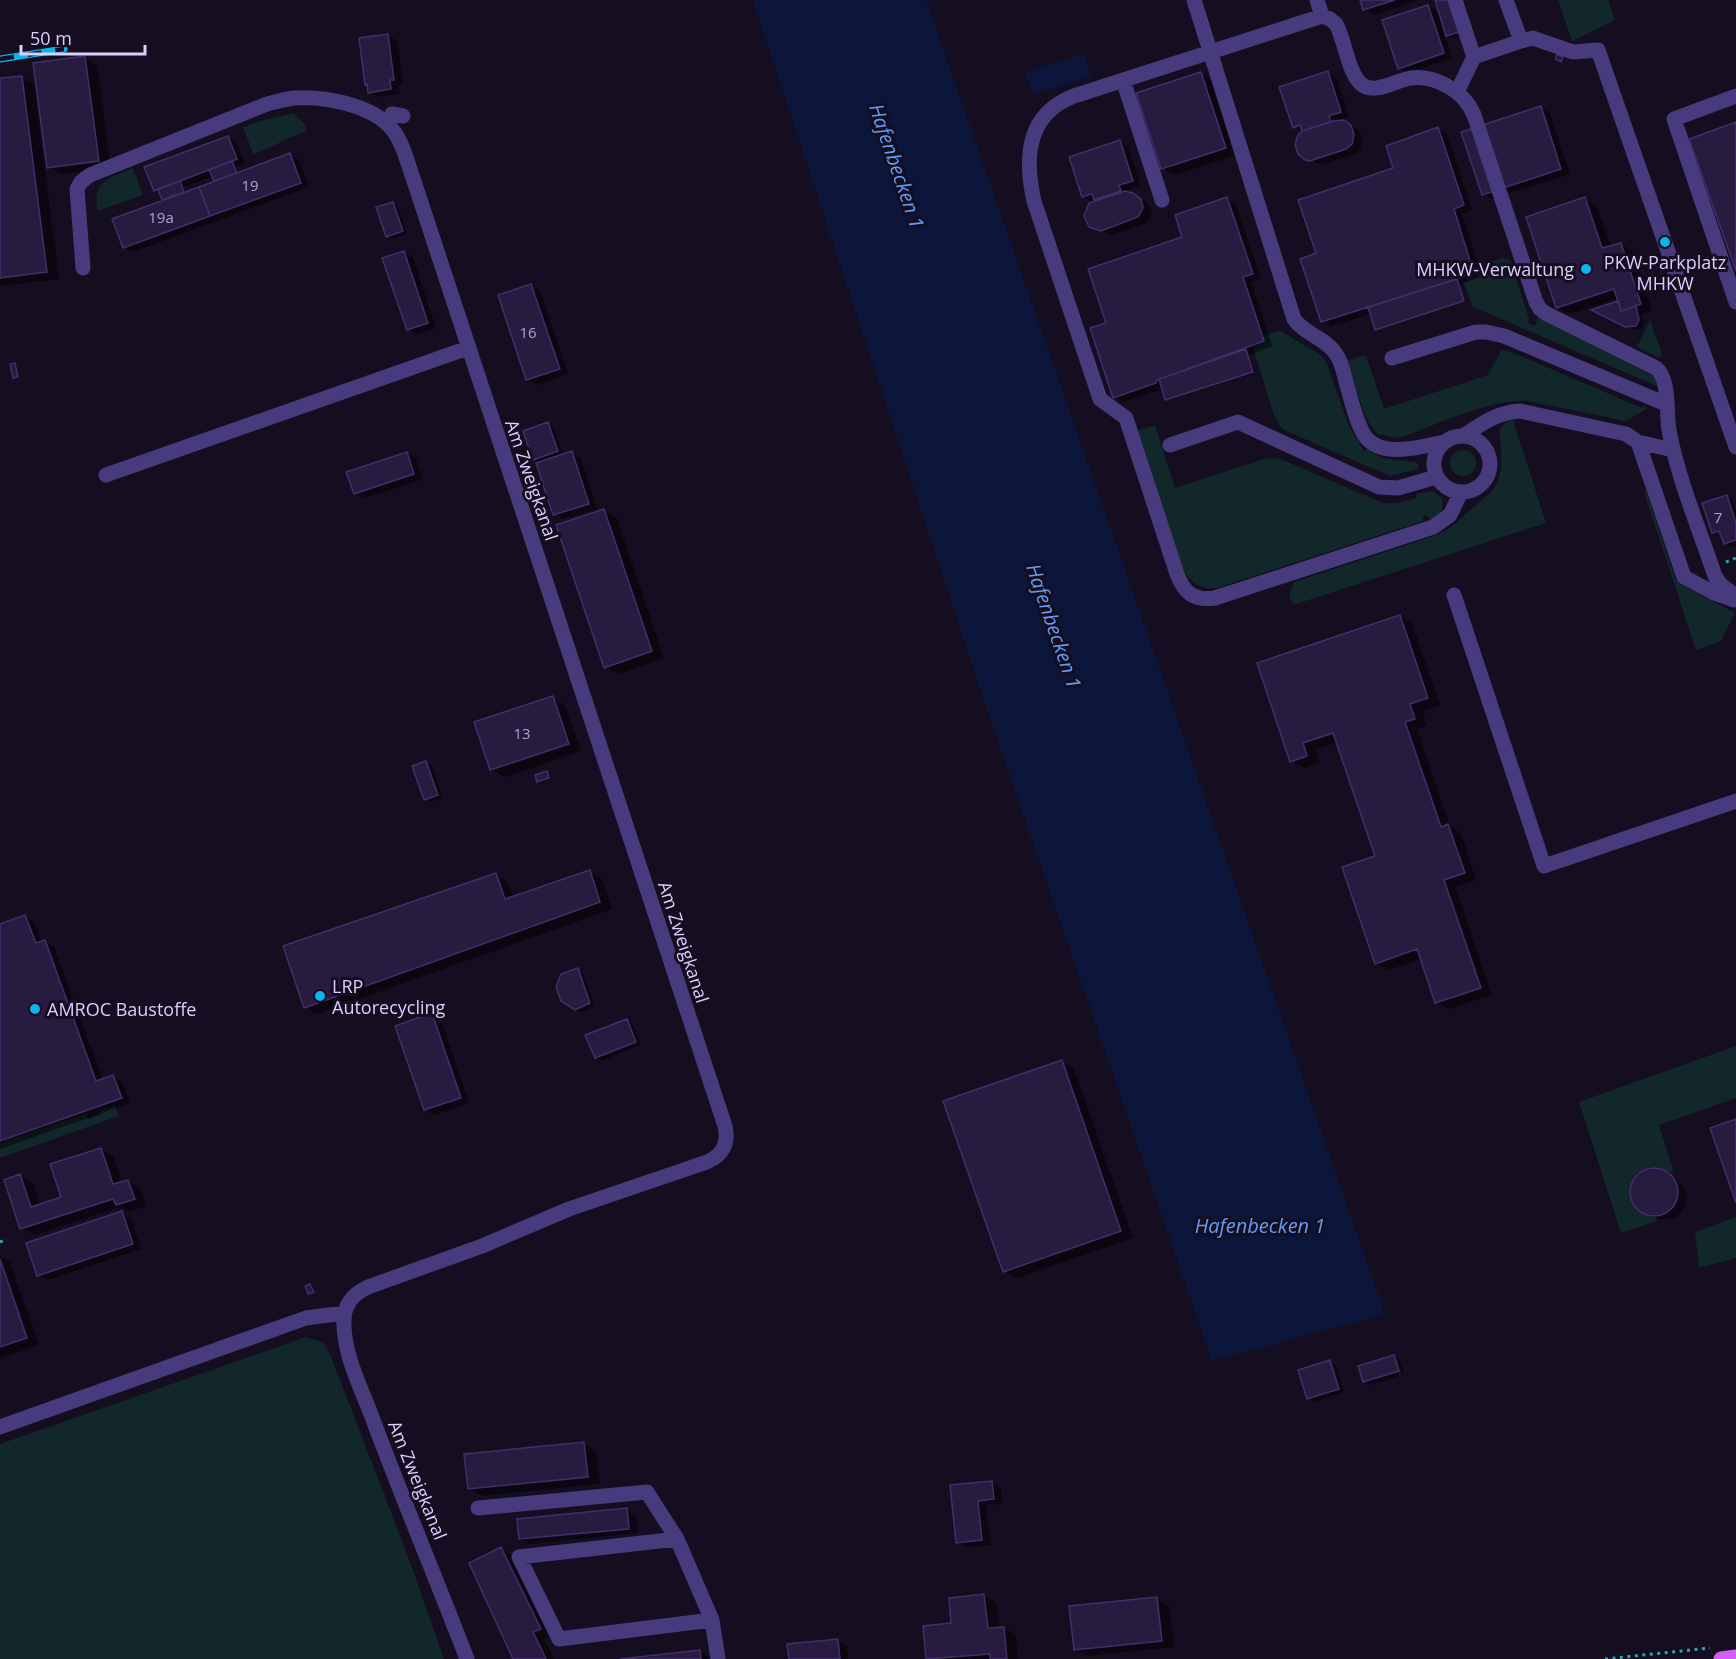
<svg xmlns="http://www.w3.org/2000/svg" width="1736" height="1659" font-family="'Open Sans',sans-serif">
<rect width="100%" height="100%" fill="#140e20"/>
<path fill="#11272a" d="M1558,0h50l7,20 -43,21z
M293,113l12,11 2,7c-19,6 -35,17 -54,23l-10,-27 22,-7z
M133,168l10,27 -45,16c-7,-30 11,-33 35,-43z
M1503,258l7,2 19,59 -1,4 7,3 3,-10 114,59 3,1 2,10 -184,-79 -10,-26 14,-4 -3,-10z
M1650,320l12,34 -2,4 -23,-11z
M1280,331l38,22 8,8 23,65 15,25 3,-2 15,9 33,4 3,2v5l-28,7 -108,-47 -8,-14 -21,-68 11,-5 -1,-6z
M1507,350l135,58 1,-2 5,2 -22,13 -99,-20c-34,-3 -89,23 -122,35l-12,2 -12,-4 -1,2c-18,-13 -25,-55 -32,-76l18,-5 18,54 104,-34 13,-24z
M1513,420l33,103 -253,82 -4,-10 5,-13 143,-47 13,-7 42,-37c14,-19 8,-40 8,-62l6,-7z
M1155,425l20,63 89,-29 9,-1 10,2 100,43h14l19,-5v-4l17,-3 9,7 1,10c-3,6 -7,9 -14,11l-3,-4 -3,1v5l-206,67c-16,2 -27,-5 -34,-19l-45,-139z
M1450 463a13 13 0 1 1 26 0a13 13 0 1 1-26 0Z
M1646,491l29,87 9,8 51,27 -14,28 -25,9 -52,-158z
M1736,1046v52l-77,27 15,47c-9,0 -17,-7 -27,-4 -28,9 -20,47 8,49l2,4 -36,12 -42,-131z
M115,1106l4,10 -119,42v-15l86,-30 2,6 13,-5 -1,-3z
M1736,1217v41l-37,10 -4,-36z
M306,1337l18,6 6,11 79,205 35,100h-444v-215z"/>
<path fill="#0c163b" d="M753,0h173l459,1314 -173,47 -233,-675z
M1083,53l8,23 -58,19 -8,-23z"/>
<path fill="#0007" fill-rule="evenodd" d="M1361,0h57l-44,15 -10,-6z
M1440,0l24,35 -11,3 -9,-5 8,25 -44,15 -9,-5 29,-62 13,8z
M388,35l9,6 6,43 -5,1 2,9 -21,3 -9,-5 -1,-7 -2,-1z
M84,57l13,8 14,102 -50,7 -13,-7z
M1200,73l13,8 24,74 -62,20 -13,-7z
M1328,73l9,5 12,39 -11,4 19,8 5,7 -1,13 -5,5 -35,11 -19,-9 1,-24 -9,-5z
M21,77l13,7 25,195 -59,7v-206z
M1541,108l9,5 20,61 -78,25 -9,-5z
M1438,129l9,5 25,76 -10,4 20,62 -22,9 5,17 -86,28 -3,-1 -5,-15 -40,12 -9,-5 -4,-68 77,-84z
M228,137l9,6 8,21 -12,4 5,13 52,-26 9,5 10,27 -176,65 -9,-5 41,-46 -3,-7 -7,-4zM213,176l3,6 -30,11 -2,-6z
M1119,142l9,5 13,39 -13,4v3l20,10 4,8 -2,8 -5,5 -34,11 -21,-9 3,-24 -10,-6z
M1227,199l9,5 25,75 -10,3 21,64 -23,9 6,18 -87,27 -2,-1 -3,-10 -40,13 -9,-5 70,-159z
M1585,199l12,7 14,41 10,-3 12,7 19,60 -10,4 2,9 -2,5 -6,1 -38,-17 22,-11 -1,-4 -50,16 -12,-7z
M393,203l5,4 9,27 -14,5 -6,-3z
M404,252l9,5 23,71 -19,7 -9,-6z
M531,285l9,6 28,83 -32,11 -9,-6z
M15,365l2,1 2,12 -5,-1z
M547,424l6,3 11,29 8,-3 9,5 16,51 -34,10 -9,-5 -12,-51 -7,-4z
M407,453l9,6 7,20 -59,19 -9,-5z
M1726,497l6,3 4,11v34l-6,2 -5,-4 -3,-9 -8,-2z
M604,511l13,7 47,140 -46,16 -13,-7z
M1400,616l12,7 28,82 -18,6 5,14 -10,4 33,98 11,6 15,47 -20,7 36,108 -43,14 -12,-7 -15,-43 -34,11 -12,-7 1,-106 -39,-115 -23,8 4,13 -15,5 -13,-7 -32,-97z
M553,698l12,7 16,46 -77,26 -13,-8z
M426,763l6,3 11,32 -12,4 -6,-3z
M547,773l4,6 -10,4 -3,-2z
M590,871l12,8 10,30 -295,105 -12,-7 190,-132 13,7 5,16z
M25,917l9,5 8,21 3,-1 9,5 49,133 10,-3 9,5 8,21 -130,46v-223z
M577,970l6,3 12,33 -13,6 -20,-12z
M431,1015l10,5 28,83 -35,12 -9,-6z
M627,1021l6,3 8,21 -40,16 -5,-4z
M1062,1062l12,7 59,169 -116,40 -13,-7z
M101,1149l13,8 8,26 6,-2 12,7 6,18 -17,6 -8,-5 -87,28 -12,-7 -2,-52 13,7 7,23 23,-8z
M1657,1169l17,8 11,12 2,7 -4,15 -6,6 -14,3 -17,-7 -11,-9 -3,-14 2,-6 9,-11z
M121,1213l10,5 10,31 -93,31 -9,-5z
M0,1256l10,6 29,83 -39,13z
M1394,1356l6,4 4,14 -2,1 -5,-16h-3l5,17 -29,9 -6,-4z
M1330,1362l6,3 8,27 -30,10 -6,-4z
M584,1444l12,7 4,33 -118,12 -13,-8z
M992,1482l9,6 1,16 -16,1 5,40 -25,2 -9,-5 -6,-56z
M627,1510l9,5 1,18 -108,11 -9,-6z
M501,1549l13,7 38,80 -8,3 10,20h-40z
M984,1596l13,7 2,26 4,-1 13,7 2,24h-90l-4,-31 29,-4z
M1157,1599l12,7 5,41 -87,9 -12,-7z
M838,1640l9,6 1,13h-58z
M700,1652l12,7h-78z"/>
<path fill="#281b40" stroke="#432e6b" stroke-width="1.5" d="M1360,0h35l-32,10z
M1435,0h14l10,32 -13,4z
M1428,5l16,48 -46,16 -16,-49z
M388,34l6,46h-4l1,9 -23,4 -1,-9 -2,1 -6,-47z
M1557,54l6,3 -2,5 -6,-3z
M85,56l14,105 -52,7 -14,-105z
M1328,71l13,41 -12,4 2,6 -29,9 -2,-6 -7,3 -14,-41z
M1201,72l25,76 -65,21 -25,-76z
M22,76l25,196 -47,6v-200z
M1541,106l20,63 -79,26 -21,-63z
M1344,120l7,5 3,10 -2,9 -6,5 -36,12 -5,-1 -7,-6 -3,-9 3,-10 4,-4 31,-10z
M1736,122v149l-47,-132z
M1438,127l26,78 -10,4 19,62 -16,8 -136,43 -21,-63 16,-6 -18,-53 95,-32 -7,-22z
M228,136l9,23 -83,32 -10,-24z
M1120,140l13,41 -14,4 2,6 -27,9 -2,-6 -10,3 -13,-40z
M290,153l11,30 -91,33 -11,-29z
M232,161l5,12 -23,8 -5,-11z
M180,181l4,11 -22,8 -4,-11z
M199,187l11,29 -87,32 -11,-29z
M1125,191l8,2 8,6 2,9 -5,9 -37,14 -12,-4 -5,-11 5,-13z
M1227,197l26,77 -10,3 21,64 -107,39 -1,3 -43,15 -23,-70 16,-5 -18,-54 94,-32 -7,-22z
M1585,197l17,51 19,-5 20,61 -20,7 -7,-22 -58,19 -30,-91z
M393,202l10,29 -17,6 -10,-30z
M404,251l24,72 -21,7 -25,-72z
M1457,279l7,22 -89,29 -7,-23z
M531,284l29,85 -34,11 -28,-85z
M1618,301l3,10 15,-5 3,14 -3,6 -11,1 -34,-17z
M1246,349l7,23 -88,28 -6,-21z
M15,363l3,14 -5,1 -3,-14z
M548,422l10,29 -25,9 -10,-29z
M572,451l17,53 -36,11 -17,-52z
M407,452l7,22 -60,20 -8,-22z
M1727,495l9,28v17l-12,4 -5,-13 -7,2 -10,-30z
M604,509l48,142 -48,17 -48,-143z
M1400,615l28,83 -18,6 5,15 -10,3 36,105 7,-3 17,49 -21,7 37,108 -46,15 -18,-54 -42,15 -33,-97 33,-11 -42,-123 -30,10 4,13 -17,6 -33,-99z
M553,696l16,48 -79,26 -16,-48z
M426,761l12,34 -14,5 -12,-34z
M547,771l2,7 -12,4 -2,-7z
M590,870l10,32 -296,106 -21,-62 213,-73 9,26z
M25,915l11,28 9,-3 51,141 17,-6 9,23 -122,43v-217z
M578,968l12,35 -15,7 -14,-9 -5,-14 5,-13z
M432,1013l29,85 -37,12 -29,-84z
M627,1019l9,23 -41,16 -10,-23z
M1062,1060l59,171 -118,41 -60,-171z
M1736,1119v84l-26,-75z
M101,1148l12,36 15,-4 7,19 -19,6 -3,-6 -93,30 -16,-49 16,-6 11,33 30,-10 -11,-33z
M1630 1192a24 24 0 1 1 48 0a24 24 0 1 1-48 0Z
M122,1211l11,33 -96,32 -11,-33z
M0,1259l27,79 -27,9z
M310,1284l4,8 -6,2 -3,-8z
M1394,1355l5,16 -36,11 -5,-16z
M1330,1360l9,29 -32,10 -9,-29z
M584,1442l4,35 -120,12 -4,-35z
M992,1481l2,18 -16,2 4,39 -26,3 -6,-58z
M627,1508l2,21 -110,10 -2,-20z
M501,1547l40,82 -8,3 13,27h-33l-44,-96z
M984,1594l4,34 16,-1 3,32h-17v-5l-64,5 -3,-33 28,-3 -2,-25z
M1157,1597l5,44 -88,9 -5,-44z
M838,1639l2,20h-51l-2,-15z
M700,1650l1,9h-81z"/>
<g fill="none" stroke-linecap="round" stroke-linejoin="round">
<path stroke="#34a2ac" stroke-width="3" stroke-dasharray="3 4.5" stroke-linecap="butt" d="M1726,562l10,-4
M0,1242l7,-3
M1605,1659l105,-11"/>
<path stroke="#473b7d" stroke-width="15" d="M1194,0l100,319c10,15 32,19 42,35 6,8 8,21 11,31 4,15 8,33 16,48 15,27 57,14 81,9
M1317,0l5,16
M1455,0l19,57
M1506,0l15,41 12,-3 40,14 25,-2 138,397
M1123,80l39,120
M1457,92l17,-35 47,-16
M1736,96l-62,23 62,183
M392,114l11,2
M83,268l-6,-79 4,-7 9,-7 177,-71c9,-2 18,-5 27,-6 31,-2 78,7 98,31 10,12 14,29 19,43l314,954c4,17 -2,29 -18,36l-138,47 -87,37 -114,41c-15,7 -24,17 -24,34 -1,33 17,66 28,96 30,81 64,161 95,242
M1392,358l84,-26h10l18,4 162,68
M1434 464a28 28 0 1 1 56 0a28 28 0 1 1-56 0Z
M1463,436c18,-12 35,-24 57,-25l106,23 12,8 35,8
M1638,442l46,135 30,16 20,7
M1170,445l68,-23 141,65 19,1 38,-11
M106,475l362,-127
M1461,492l-11,23 -17,12 -218,71c-21,3 -31,-5 -38,-24l-51,-156 -26,-19 -66,-198c-10,-44 -7,-87 40,-105l248,-80 8,3 6,5c9,16 12,48 25,60 13,11 34,-3 49,-6 25,-4 55,14 64,37l62,187 4,7 7,5 109,54c14,11 10,44 13,62 9,49 30,98 46,146l5,8 16,12
M1454,595l90,271 192,-65
M0,1427l306,-109 38,-5
M478,1508l169,-16 30,47
M712,1620l-153,19 -40,-82 158,-18 35,81 6,39"/>
<path stroke="#d45cf7" stroke-width="15" d="M1721,1659l15,-2"/>
<g stroke="#0bb4ec" stroke-width="7">
<path id="rail" d="M0,59l64,-10"/>
</g>
<use href="#rail" stroke="#140e20" stroke-width="4.5" stroke-dasharray="14" stroke-linecap="butt"/>
</g>
<g fill="#0bb4ec" stroke="#140e20" stroke-width="2">
<circle cx="1665" cy="242" r="6"/>
<circle cx="1586" cy="269" r="6"/>
<circle cx="320" cy="996" r="6"/>
<circle cx="35" cy="1009" r="6"/>
</g>
<g text-anchor="middle" dominant-baseline="central" stroke-width="6" stroke-linejoin="round" paint-order="stroke">
<g font-size="15" fill="#aea2ce">
<text x="250" y="185">19</text>
<text x="161" y="217">19a</text>
<text x="528" y="332">16</text>
<text x="1718" y="517">7</text>
<text x="522" y="733">13</text>
</g>
<g font-size="18" fill="#dbcffd" stroke="#140e20" text-anchor="start">
<text x="1665" y="262" text-anchor="middle">PKW-Parkplatz<tspan x="1665" dy="21">MHKW</tspan></text>
<text x="1574" y="269" text-anchor="end">MHKW-Verwaltung</text>
<text x="332" y="986">LRP<tspan x="332" dy="21">Autorecycling</tspan></text>
<text x="47" y="1009">AMROC Baustoffe</text>
</g>
<g font-size="18" fill="#dbcffd" stroke="#140e20">
<text transform="translate(532 480) rotate(71)">Am Zweigkanal</text>
<text transform="translate(684 942) rotate(72)">Am Zweigkanal</text>
<text transform="translate(418 1480) rotate(68)">Am Zweigkanal</text>
</g>
<g font-size="20" font-style="italic" fill="#629cf7" stroke="#140e20">
<text transform="translate(897 166) rotate(71)">Hafenbecken 1</text>
<text transform="translate(1054 626) rotate(71)">Hafenbecken 1</text>
<text x="1260" y="1225">Hafenbecken 1</text>
</g>
</g>
<path d="M21 45v9h124v-9" fill="none" stroke="#dbcffd" stroke-width="3"/>
<text x="30" y="45" font-size="18" fill="#dbcffd" stroke="#140e20" stroke-width="4.5" paint-order="stroke">50 m</text>
</svg>
